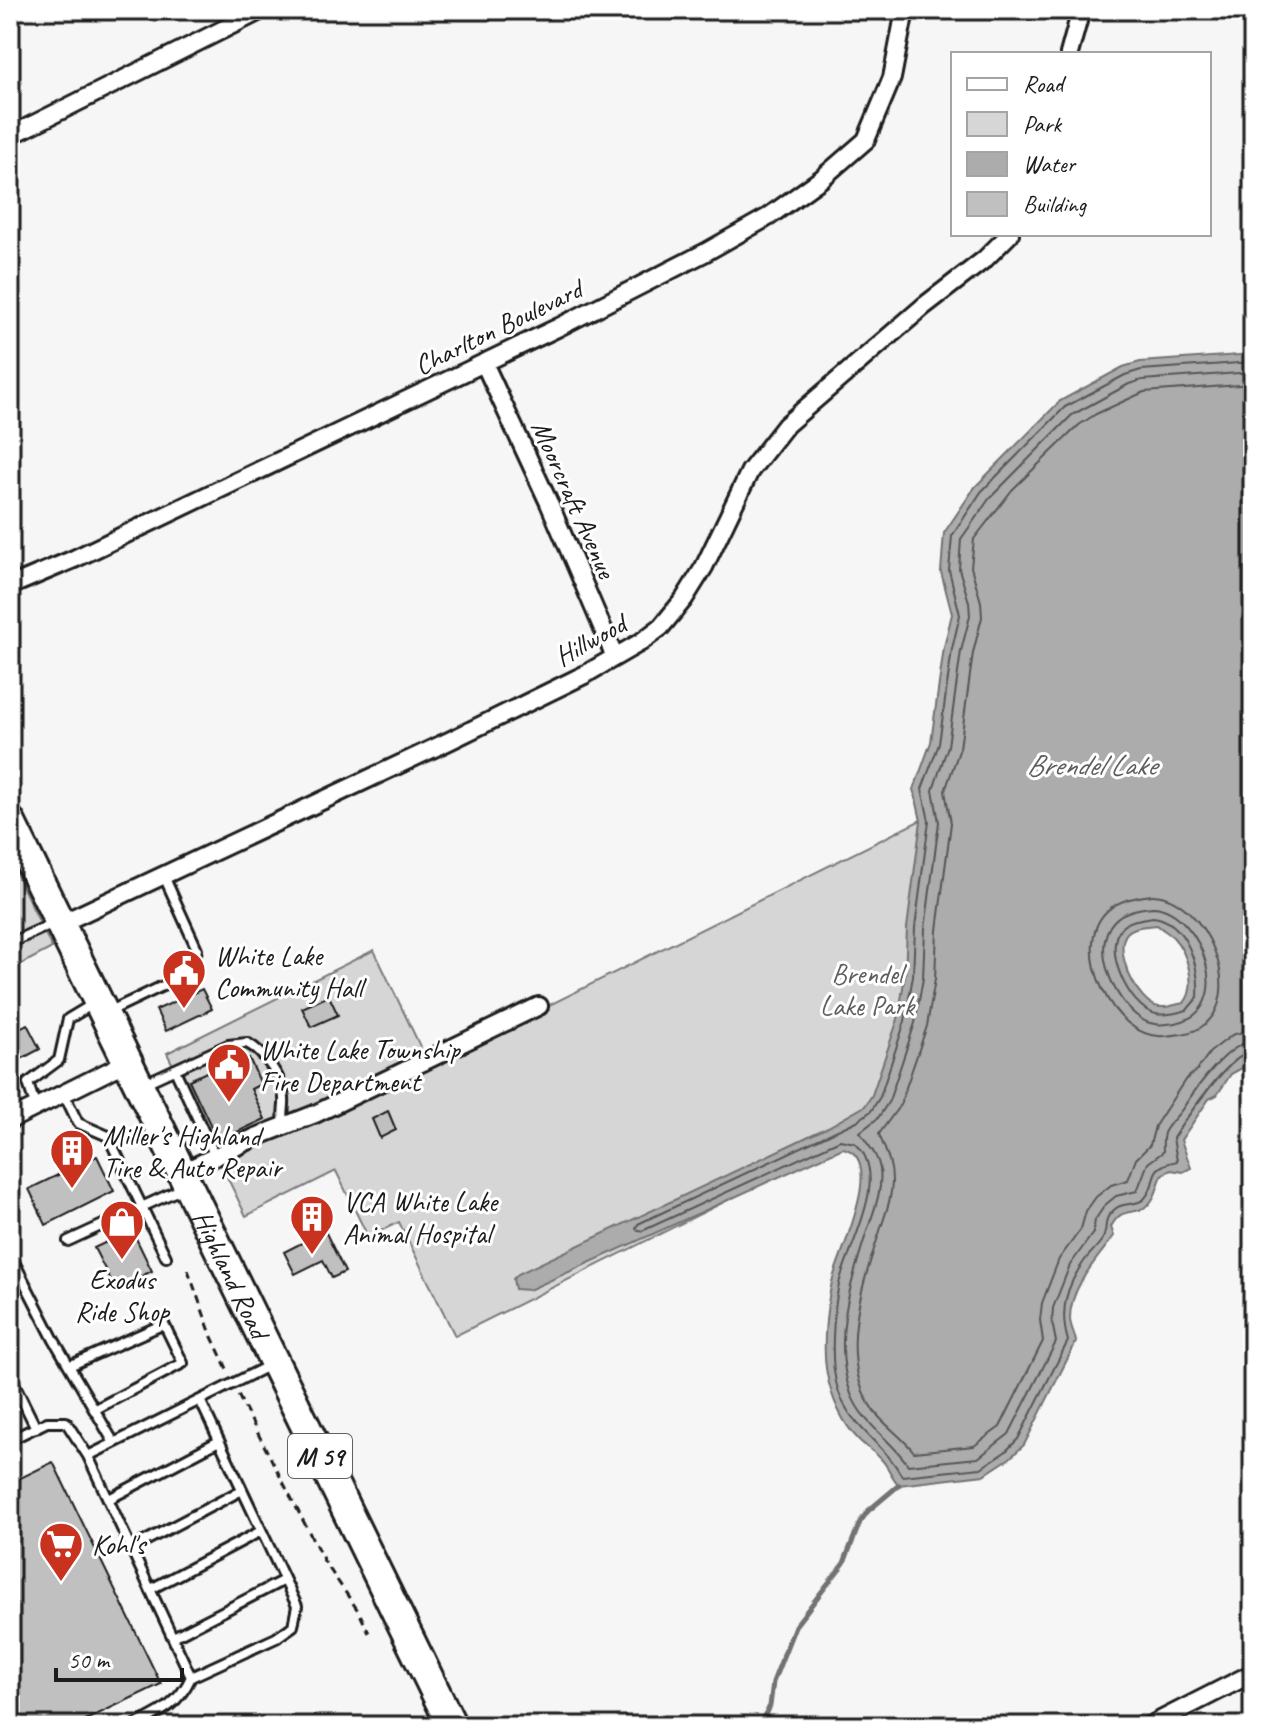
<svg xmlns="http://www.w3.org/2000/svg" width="1263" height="1736" font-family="Caveat,sans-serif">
<rect width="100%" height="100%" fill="#f6f6f6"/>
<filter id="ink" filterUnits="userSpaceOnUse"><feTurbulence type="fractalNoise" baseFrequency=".0125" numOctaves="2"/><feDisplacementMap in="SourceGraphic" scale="16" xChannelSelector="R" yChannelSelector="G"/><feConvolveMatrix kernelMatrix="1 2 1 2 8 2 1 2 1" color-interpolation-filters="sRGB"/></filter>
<g filter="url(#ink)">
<path fill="#d6d6d6" stroke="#797979" stroke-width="2" d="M983,789l111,229 -639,318 -56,-114 -31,15 -32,-66 -90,45 -79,-163 207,-103 55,115z
M10,861l42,87 -42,22z"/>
<path fill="#acacac" stroke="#727272" stroke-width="2" fill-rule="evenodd" d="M1253,354v701l-9,12 -13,7 -14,21 -8,4 -28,41 10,28 -8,4 -12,-2 -8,4c-6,10 -5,21 -14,30 -14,14 -27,0 -38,23l3,9c-17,23 -44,51 -44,82 0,9 5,15 6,24l-52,103 -14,13 -26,17 -85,10c-7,-7 -10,-17 -17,-25 -7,-8 -16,-13 -23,-20 -17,-17 -28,-43 -32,-66 -5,-26 -1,-66 5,-92 6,-27 56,-124 11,-134l-314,142 -14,-1 -2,-10 5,-5 310,-147 37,-21 7,-11 26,-76 7,-44 2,-47 14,-107 -7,-32 17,-47 13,-95 8,-33 -11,-42 3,-39 31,-46 85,-86 63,-34 17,-5zM1157,925c5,4 11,8 16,12 14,15 25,49 11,66 -8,1 -17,5 -25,4 -21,-3 -47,-57 -32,-74 7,-7 21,-7 30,-8z"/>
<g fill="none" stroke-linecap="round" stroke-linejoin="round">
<path stroke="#565656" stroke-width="2" d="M1253,362l-112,8 -16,5 -60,32 -84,85 -29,44 -3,34 11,45 -8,34 -13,95 -17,45 7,32 -14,107 -2,48 -8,45 -25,76 -9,14 -12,9 -221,104 -2,5 6,2 198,-91 15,3c36,33 -4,98 -15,137 -6,25 -9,65 -6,91 7,55 45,64 68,105l79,-8 24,-16 13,-13 50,-98c-9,-30 -2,-55 17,-81 5,-7 16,-16 19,-24 4,-12 -2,-16 11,-27 9,-8 20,-2 29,-10 17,-18 -1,-31 33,-38l-4,-23c14,-21 57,-84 80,-87
M1253,372l-111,8 -13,4 -57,31 -83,84 -28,40 -2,30 10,33 1,14 -9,35 -13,95 -15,44 6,32 -14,107 -2,49 -8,45 -26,78 -11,17 -18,14c7,13 17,20 20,37 3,22 -7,44 -14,65 -16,50 -34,108 -15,160 12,31 40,45 57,71l70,-7 31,-24 47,-92 -4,-20 1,-14 17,-43 23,-32 2,-13 10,-15 11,-9 21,-5 11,-28 15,-11c0,-6 -1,-12 1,-19 4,-9 13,-16 19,-25 13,-20 45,-65 70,-67
M1253,384l-109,8 -48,22 -17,11 -67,65 -38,49 -3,28 10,35 1,15 -9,36 -13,95 -15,43 6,32 -14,107 -2,49 -8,47 -27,79 -21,29c6,16 13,28 13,46 0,19 -8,37 -13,54 -17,52 -39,117 -11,168 11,20 32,32 46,50l60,-6 26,-19 43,-86 -3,-21 2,-17 17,-44 22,-30 5,-18 10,-14 15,-12 17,-5 8,-21 14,-14 5,-19 30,-46 12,-10 13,-18 22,-17 21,-6
M1153,895c52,2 96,102 47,133 -10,6 -24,7 -36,8 -51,4 -95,-89 -57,-125 13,-12 30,-14 46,-16z
M1154,907c47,4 84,105 21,116 -12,2 -25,3 -35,-5 -26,-17 -50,-71 -26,-97 10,-11 27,-13 40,-14z
M1153,917c34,4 47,51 45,80l-11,13c-10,3 -21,6 -31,4 -27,-5 -56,-68 -33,-88 9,-7 20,-7 30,-9z"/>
<path stroke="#727272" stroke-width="5" d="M758,1726l12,-20 3,-24 22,-56 49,-63 16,-41 8,-11 31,-26"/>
</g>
<path fill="#c0c0c0" stroke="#1c1c1c" stroke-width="2" d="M202,989l10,20 -46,22 -10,-21z
M329,996l9,19 -27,12 -9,-19z
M27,1024l13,25 -30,16v-32z
M249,1058l12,26 -10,5 14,30 -47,22 -29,-61 46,-21 3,4z
M388,1111l8,19 -16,8 -8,-19z
M97,1156l17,35 -68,34 -17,-36z
M132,1230l20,41 -37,18 -21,-41z
M325,1231l20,41 -13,6 -9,-18 -28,14 -11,-22z
M53,1462l108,222 -88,42h-63v-243z"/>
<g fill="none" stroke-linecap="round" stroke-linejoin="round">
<g stroke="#1c1c1c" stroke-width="14">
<path id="lane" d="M10,943l44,-20
M108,1012l84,-40 5,-23 -34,-75
M175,1070l40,86
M145,1083l83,-38 19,-2c17,9 36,35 37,55 1,10 -3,18 1,26
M64,1094l14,29 30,13 58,121
M36,1108l-8,-25 31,-23 9,-41 25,-15
M68,1241l115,-53
M10,1254l44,86 60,103
M69,1366l95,-42 19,39 -89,47
M10,1375l26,53
M10,1440l37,-18h19l22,34 103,221 85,-39 17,-12 4,-20 -97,-206
M88,1456l182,-91
M109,1499l110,-58
M132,1548l110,-58
M151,1589l110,-58
M173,1637l111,-57
M133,1726c28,-14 45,-21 58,-49"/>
</g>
<g stroke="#1c1c1c" stroke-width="22">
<path id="street" d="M1069,54l12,-44
M10,136l252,-126
M484,363l65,140 66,154
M10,586l64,-27 485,-232 147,-75 62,-35 53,-38 45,-39 26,-62 13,-68
M60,924l389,-183 135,-66 57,-33 20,-15 23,-28 20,-32 46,-96 36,-46 138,-119 61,-47 25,-25
M10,1120l117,-58
M181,1173l75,-36 59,-23 224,-108
M1149,1726l104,-53"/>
</g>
<g stroke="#1c1c1c" stroke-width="34">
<g id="highway">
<path id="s1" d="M10,821l442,905"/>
</g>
</g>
<path stroke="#1c1c1c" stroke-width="3" stroke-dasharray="8 6" stroke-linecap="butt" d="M188,1270l24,67 17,36
M238,1395l86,166 35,51 10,21"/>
<use href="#lane" stroke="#fff" stroke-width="8"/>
<use href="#street" stroke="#fff" stroke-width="16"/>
<use href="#highway" stroke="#fff" stroke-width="28"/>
</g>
</g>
<defs>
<g id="civic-pin" transform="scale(2.3)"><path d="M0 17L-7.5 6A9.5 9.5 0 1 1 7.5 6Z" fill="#c8321e" stroke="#fff"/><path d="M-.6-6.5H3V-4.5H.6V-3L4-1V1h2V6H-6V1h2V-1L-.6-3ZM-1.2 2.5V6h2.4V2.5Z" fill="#fff"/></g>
<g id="building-pin" transform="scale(2.3)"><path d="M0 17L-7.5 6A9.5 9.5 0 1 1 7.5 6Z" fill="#c8321e" stroke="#fff"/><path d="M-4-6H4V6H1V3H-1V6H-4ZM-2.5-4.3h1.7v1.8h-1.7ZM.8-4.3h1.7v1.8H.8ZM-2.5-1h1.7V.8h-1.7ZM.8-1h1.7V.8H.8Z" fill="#fff"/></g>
<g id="shop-pin" transform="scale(2.3)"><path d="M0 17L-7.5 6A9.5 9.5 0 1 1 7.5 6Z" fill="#c8321e" stroke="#fff"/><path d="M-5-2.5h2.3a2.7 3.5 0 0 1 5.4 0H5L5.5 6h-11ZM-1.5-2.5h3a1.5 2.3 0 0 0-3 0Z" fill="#fff"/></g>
<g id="supermarket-pin" transform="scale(2.3)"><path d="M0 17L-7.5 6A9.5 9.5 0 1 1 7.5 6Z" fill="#c8321e" stroke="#fff"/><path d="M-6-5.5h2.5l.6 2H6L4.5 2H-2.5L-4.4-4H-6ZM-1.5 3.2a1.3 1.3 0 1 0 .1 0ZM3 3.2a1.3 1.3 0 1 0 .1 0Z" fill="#fff"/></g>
</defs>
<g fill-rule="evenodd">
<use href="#civic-pin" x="184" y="971"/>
<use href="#civic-pin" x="229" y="1065"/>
<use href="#building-pin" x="72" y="1151"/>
<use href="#building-pin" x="312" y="1217"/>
<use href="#shop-pin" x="122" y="1222"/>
<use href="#supermarket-pin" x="61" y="1544"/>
</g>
<g text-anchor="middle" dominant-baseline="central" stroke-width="6" stroke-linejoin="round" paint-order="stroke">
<rect fill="#fff" stroke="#606060" stroke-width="2" x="288" y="1434" width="64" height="44" rx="6"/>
<g font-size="26" font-weight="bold" fill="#1c1c1c">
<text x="320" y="1456">M 59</text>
</g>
<g font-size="28" fill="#1c1c1c" stroke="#fff">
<text transform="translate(498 327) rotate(-26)">Charlton Boulevard</text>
<text transform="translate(574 499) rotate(66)">Moorcraft Avenue</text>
<text transform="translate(590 640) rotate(-29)">Hillwood</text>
<text stroke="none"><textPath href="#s1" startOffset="504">Highland Road</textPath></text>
</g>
<g font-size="28" fill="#1c1c1c" stroke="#fff" text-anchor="start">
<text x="215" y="955">White Lake<tspan x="215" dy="32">Community Hall</tspan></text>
<text x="260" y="1049">White Lake Township<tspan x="260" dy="32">Fire Department</tspan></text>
<text x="103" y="1135">Miller's Highland<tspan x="103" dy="32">Tire &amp; Auto Repair</tspan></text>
<text x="343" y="1201">VCA White Lake<tspan x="343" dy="32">Animal Hospital</tspan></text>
<text x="122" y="1279" text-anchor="middle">Exodus<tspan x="122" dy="32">Ride Shop</tspan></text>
<text x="92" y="1544">Kohl's</text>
</g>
<g font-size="28" fill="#5d5d5d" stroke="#fff">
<text x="867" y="973">Brendel<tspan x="867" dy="32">Lake Park</tspan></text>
</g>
<g font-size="30" font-style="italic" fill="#5d5d5d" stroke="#fff">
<text x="1091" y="765">Brendel Lake</text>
</g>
</g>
<rect width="1263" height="1736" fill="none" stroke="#fff" stroke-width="40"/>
<rect x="20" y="20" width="1223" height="1696" fill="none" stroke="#1c1c1c" stroke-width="3" filter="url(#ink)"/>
<rect x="951" y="52" width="260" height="184" fill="#ffffff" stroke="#a4a4a4" stroke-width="2"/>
<rect x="967" y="78" width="40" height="12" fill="#ffffff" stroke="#a4a4a4" stroke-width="2"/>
<text x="1023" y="92" font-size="24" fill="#1c1c1c">Road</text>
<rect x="967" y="112" width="40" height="24" fill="#d6d6d6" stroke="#a4a4a4" stroke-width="2"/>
<text x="1023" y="132" font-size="24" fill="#1c1c1c">Park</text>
<rect x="967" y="152" width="40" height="24" fill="#acacac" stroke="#a4a4a4" stroke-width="2"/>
<text x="1023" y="172" font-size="24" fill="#1c1c1c">Water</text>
<rect x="967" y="192" width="40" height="24" fill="#c0c0c0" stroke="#a4a4a4" stroke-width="2"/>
<text x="1023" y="212" font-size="24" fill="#1c1c1c">Building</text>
<path d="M56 1668v12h126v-12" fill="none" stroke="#1c1c1c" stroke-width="4"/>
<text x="68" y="1668" font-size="24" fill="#1c1c1c" stroke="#ffffff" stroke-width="6" paint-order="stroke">50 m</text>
</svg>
